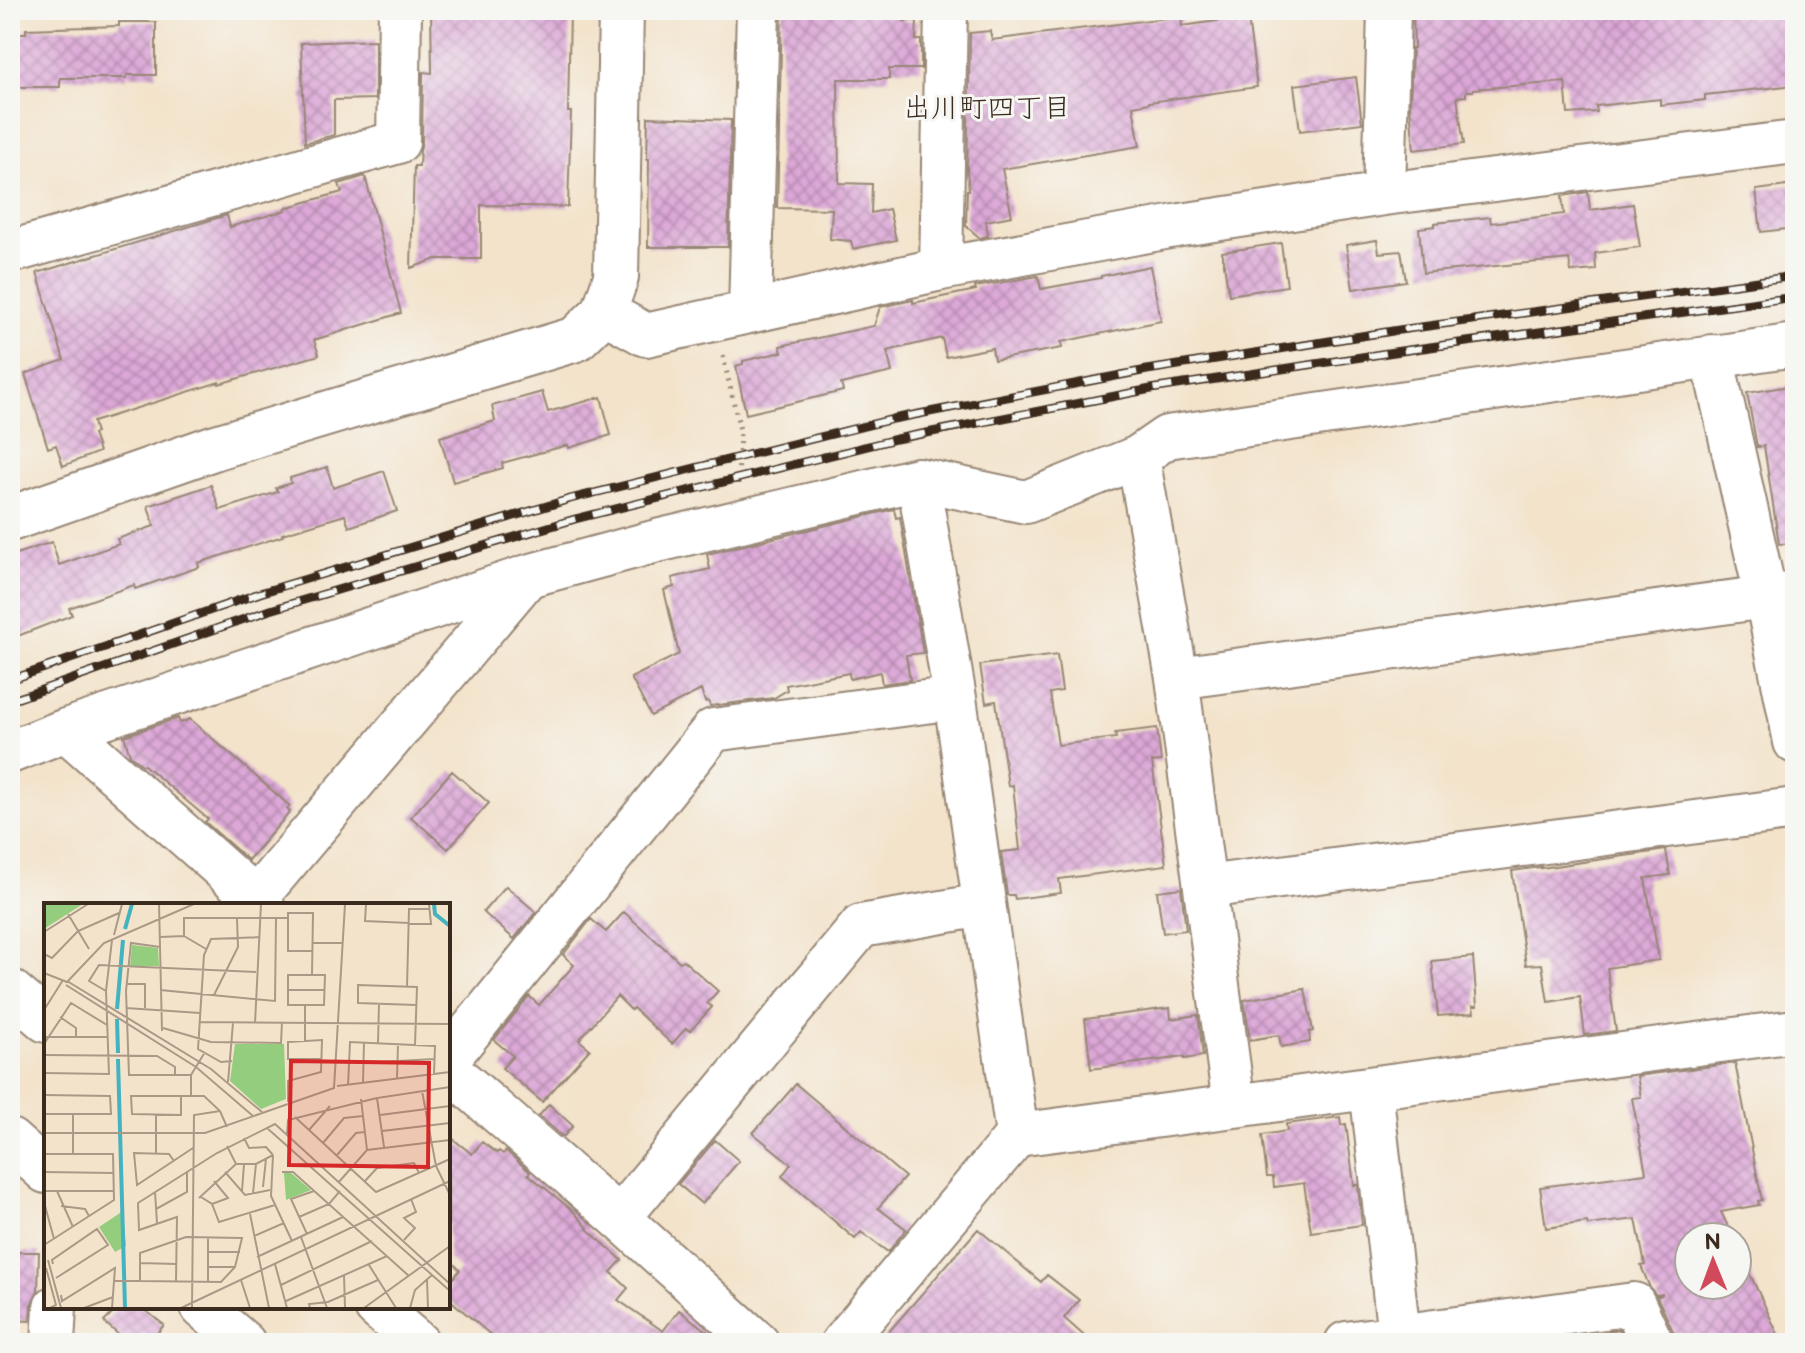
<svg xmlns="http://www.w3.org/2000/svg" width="1805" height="1353" font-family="'Balsamiq Sans','Klee One',sans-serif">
<defs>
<pattern id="building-cross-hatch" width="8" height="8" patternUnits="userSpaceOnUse" patternTransform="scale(2)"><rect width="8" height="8" fill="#dda8d8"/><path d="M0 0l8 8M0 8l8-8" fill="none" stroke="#b489af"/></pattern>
</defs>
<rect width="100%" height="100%" fill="#f6f6f2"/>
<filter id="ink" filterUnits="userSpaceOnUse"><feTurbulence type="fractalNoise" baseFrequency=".0125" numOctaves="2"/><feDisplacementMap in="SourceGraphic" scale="16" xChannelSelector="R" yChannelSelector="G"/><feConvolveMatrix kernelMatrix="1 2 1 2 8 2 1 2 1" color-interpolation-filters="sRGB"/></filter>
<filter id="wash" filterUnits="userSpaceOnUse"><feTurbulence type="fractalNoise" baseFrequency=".006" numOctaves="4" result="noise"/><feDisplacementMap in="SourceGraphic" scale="32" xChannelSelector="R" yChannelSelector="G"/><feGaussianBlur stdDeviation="1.8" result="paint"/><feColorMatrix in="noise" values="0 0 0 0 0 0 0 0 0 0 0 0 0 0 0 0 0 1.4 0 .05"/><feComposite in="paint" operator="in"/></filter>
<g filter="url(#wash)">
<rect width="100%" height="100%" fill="#f3e3cb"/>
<g id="blocks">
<path fill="url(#building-cross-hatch)" d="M431,10h139l-2,102h3l-3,95 -87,-2v54h-45l-25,9 3,-102h5l1,-16 2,-8 1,-70 9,1z
M782,10h123l-1,11h13l-1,19h5v29h-32v10h-51l1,104 33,1 -1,29 18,-4 7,31 -43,9 -2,-8 -21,-2 2,-30 -55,-1z
M1413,10h382v75l-90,10v5l-45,5v-6l-64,7 1,6 -29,2 -3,-32 -92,7v2h-7v5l-9,1 7,47 -50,6 -4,-44 2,-58h2z
M1181,16l1,10 62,-9v2l4,-1 9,69 -108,15v1l-16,3 7,40 -138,23 10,47 -26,5 2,15 -8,2 -14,-12 1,-36h2l-2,-19 3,-138 20,-2 2,9z
M119,22h37v53h-29v3h-67v9h-50v-54h16v-4l93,-3z
M375,40v59l-41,1v35l-29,8 -4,-100z
M1356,77l6,46 -62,8 -6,-46z
M648,117l83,3 -3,127h-80l1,-88h-2z
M365,176l36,137 -87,27 5,15 -100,29v-2l-126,40 3,11 -3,1 6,18 -36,14 -7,-21 -8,3 -23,-74 39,-14 -27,-87 190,-58 3,12 56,-17 -1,-2 57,-16 -3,-8z
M1795,185v43l-34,4 -5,-42z
M1588,192l2,18 43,-6 7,43 -45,6 1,17 -25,2 -2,-13 -146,14 -4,-45 16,-2v-3l55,-6 1,6 73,-9 -2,-18z
M1377,240l2,13 22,-2 5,30 -53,8 -7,-44z
M1281,243l6,43 -58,9 -7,-43z
M1150,266l11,55 -100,21 1,6 -68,12 -2,-12 -46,9 -4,-19 -55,13 5,21 -51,12 2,7 -97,23 -10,-48 7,-2v-3l39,-9 -2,-6 94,-20 6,-19 33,-7v3l63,-13 -1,-3 63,-11 3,13 60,-11v-2z
M1795,385v158l-16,1 -15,-98 -7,1 -10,-54z
M542,392l6,20 53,-15 10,38 -42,13 -1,-3 -66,18 1,5 -50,14 -13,-45 55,-16 -3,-15z
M327,467l6,21 51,-17 13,40 -48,16 -4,-12 -63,19 1,2 -85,27 1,4 -64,22 -1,-4 -65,23 3,7 -62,24v-83l42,-14 7,23 60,-21 -2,-5 37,-13 -6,-20 63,-21 9,25 58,-18 -2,-4 15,-5 -1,-5z
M894,509l2,9 4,-1 23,136 -17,2 4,25 -28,4 -2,-12 -30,7 -1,-6 -63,12 1,5 -13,8 -64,8 -2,-5 -3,1 -4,-12 -50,26 -20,-38 48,-24 -15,-64 10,-3 -2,-9 38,-9 -3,-15z
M1057,655l5,36 -12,2 8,52 58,-7 -1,-5 42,-5 4,33 -9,1 14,103 -107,14 2,14 -46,6 -1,-4h-7l-6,-43 19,-2 -7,-65 -5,1 -12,-85 -10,2 -6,-38z
M178,718l2,5 10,-4 100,87 -3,3 3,3 -42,48 -43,-38 3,-3 -64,-54h-2l-12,-10 -6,-19z
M452,771l37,32 -41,46 -37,-32z
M1666,850l4,25 -25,3 14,82 -52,8 9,63 -31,4 -5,-38 -32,5 -6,-38 -16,1 -14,-94 29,-4v1z
M506,886l30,26 -22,27 -31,-27z
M1181,888l5,42 -23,3 -6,-42z
M624,912l56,50 3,-2 35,31 -11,12 5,4 -22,24 -4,-3 -14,16 -39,-36 -2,2 -14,-14 -38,44 11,9 -48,53 -40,-34 11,-12 -19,-16 35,-44 10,9 35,-40 -11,-10 28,-36 15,13z
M1473,957l4,49h-4l1,7 -36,3 -6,-55z
M1305,989l8,42 -4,1 1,10 -29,5 -2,-12 -29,5 -6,-40z
M1170,1008l1,11 27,-4 5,41 -19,3v-2l-93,12 -6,-50z
M1735,1063l27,137 -4,1 1,4 -38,7 12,25h-44v48h48v-39l45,97h-106l-2,-10 -17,-36 6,-3 -7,1 -6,-7 -9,-22 4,-1 -9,-46 -48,6 -1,-3 -41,6 -6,-41 106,-14 -14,-75 9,-1 -4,-21z
M796,1084l109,93 -27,31 28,21 -18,23 -27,-20 -6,7 -73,-63 9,-12 -38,-31z
M549,1104l24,22 -10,11 -24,-21z
M1340,1117l1,8 5,-1 8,61h4l4,40 -51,7 -7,-49 -30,4 -1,-10h-6l-5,-42 25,-4 -1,-7z
M448,1135l24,19 10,-12 15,11 2,-2 4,3 3,-3 24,21 -2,2 45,37 15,17 -1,1 35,31 -11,12 17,16 -10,12 45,31 16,-21 43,33h-222l-52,-45v-14l12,-14 -12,-12z
M715,1140l24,21 -37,43 -24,-20z
M978,1229l63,53 6,-7 32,25 -15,18 28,25h-213z
M12,1252h27l-1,39 -7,14 -1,16 -20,-1v-61z
M119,1307h22l23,18 -15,18h-21l-24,-21z
M1620,1330l6,13h-43l25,-11z"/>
</g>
</g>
<g filter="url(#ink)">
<use href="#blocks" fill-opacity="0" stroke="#978674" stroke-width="2"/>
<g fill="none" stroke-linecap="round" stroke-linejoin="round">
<g stroke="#978674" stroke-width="46">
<path id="minor" d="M1384,194l5,-184
M10,252l388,-110 2,-132
M941,269l5,-259
M604,312l42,23 295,-66 240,-44 203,-31 411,-52
M750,312l8,-302
M1712,356l54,241 29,145
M918,479l37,219 62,437
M1177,678l618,-85
M66,730l197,175
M10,752l56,-22 462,-154 129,-35 261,-62 108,23 112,-45
M1205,887l590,-78
M256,898l272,-322
M10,990l36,31
M448,1059l265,-329 242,-32
M448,1069l171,149 139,125
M1371,1088l28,248
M1234,1105l-57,-427 -39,-221 29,-20 628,-92
M10,1140l36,32
M619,1218l242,-292 122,-21
M202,1307l42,36
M376,1307l42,36
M53,1343l2,-36
M842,1343l175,-208 778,-104
M1346,1343l288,-39 18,39"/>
</g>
<g stroke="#978674" stroke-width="48">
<path id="tertiary" d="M10,519l206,-72 360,-108 28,-27 12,-35 5,-267"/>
</g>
<path stroke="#978674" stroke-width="5" stroke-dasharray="2 6" stroke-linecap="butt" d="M723,356l17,74 -2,54"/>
<use href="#minor" stroke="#fff" stroke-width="42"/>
<use href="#tertiary" stroke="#fff" stroke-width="44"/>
<g stroke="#3b2a1e" stroke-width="9">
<path id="rail" d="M10,680l250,-87 310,-94 323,-80 254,-49 252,-40 396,-54
M10,701l257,-90 308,-92 321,-80 255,-50 250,-38 394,-54"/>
</g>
<use href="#rail" stroke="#f6f6f2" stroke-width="6" stroke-dasharray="18" stroke-linecap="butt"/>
</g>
</g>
<g text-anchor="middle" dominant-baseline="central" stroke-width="6" stroke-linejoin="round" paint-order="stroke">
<g font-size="28" fill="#3b2a1e" stroke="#f6f6f2">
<text x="987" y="108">出川町四丁目</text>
</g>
</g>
<g transform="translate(44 903)">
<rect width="406" height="406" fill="#f3e3cb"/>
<path d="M0,1h39l-39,25zM88,42l26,3 1,18h-29zM191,141h49l2,55 -25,10 -31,-28zM240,270h7l20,17 -25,10zM79,308l3,35 -11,6 -16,-25z" fill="#95cd7f"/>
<path fill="none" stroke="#44b3bf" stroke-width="4" d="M390,1l1,10 15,12M81,26l7,-25M73,106l6,-69M73,116l1,34M74,156l7,249"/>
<path fill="none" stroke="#a99986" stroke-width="2" d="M115,1l3,127M322,1l-1,17 66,3 -2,-20M24,11l21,35M0,29l44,-28M70,32l8,-31M140,33l22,13M116,34l24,-1v-18h104M268,40h31M116,44l-29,-4 -5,48 3,84h62M0,51l8,4 26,-27 41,-18M0,70l23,9 37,-39 90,-39M244,72h37l-1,30h-36zM268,72l1,-62h-25v38h24M23,78l144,88 51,43M82,81h19v24M22,82l130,82 57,49M363,84l2,-78h20M116,87l115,11 1,-82M244,87h36M62,88l-17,-10 10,-16 157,7M170,92l24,-48 -1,-28M82,105l74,5M0,107l19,-30M16,114l16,11v9M156,119l250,2M211,120l6,-119M119,125l48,14 70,1 1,-21M1,134h62M261,138v-35M334,140l1,-39M0,141l27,-41 36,22M371,142l2,-58 -59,-2v18l58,2M0,152l113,1 18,11v8M188,158l-11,1 -23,-13 6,-94 7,-16 49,-2M319,160l71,-4M0,170l65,1 -3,-83 6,-51M353,175l1,-34M184,179l5,-59M319,180l1,-40M293,183l113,-14M304,183l2,-44 85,4 -1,28M378,188l14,75 14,29M0,192l66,1 1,18h-67M137,193v19l-49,-1 -1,-18h73l16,15 7,16M147,193v-21l14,-23M317,196l6,51M244,199v-21l33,-9 1,-32 -34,2v17h33M336,212l70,-9M251,214l81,75 74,-33M223,225l183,163M265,227l21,-24M338,228l68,-8M0,230h161l129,-45 11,-184M243,231l1,-14 89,-22M200,235l5,10 17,-1 7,8M279,240l21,-25 19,-2M183,243l9,18h20l17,-9M340,244l-7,-49 73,-11M29,250v-39M112,250v-39M0,251h69l1,46 -70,45M229,252l-2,41 21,45M293,252l19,-22 9,-1M130,258l-5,-7 -35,-1 3,32 56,-37M0,269l70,1M181,269l20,23 25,-5M238,269h11l116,104M321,278l12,-13 37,-5 5,10M294,280l29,-33 83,-10M219,284l3,-28M0,288h70M13,288l16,36M198,288l2,-27M111,289l2,31M209,290l3,-29M157,294l11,7 7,18 56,-17M155,295l37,-34M0,299l10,37M168,301l16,-6 -14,-17M17,303l24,3 4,7M112,306l31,-17v-21M206,311l19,94M255,314l30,-13 11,-13M263,331l-16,-35 23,-8M210,333l30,-13M257,334l26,71M360,337l11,-12 -11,-10 12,-6 -5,-13M164,349h32M213,354l86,-40M4,357l13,48M96,360l36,1M9,361l-1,-4 45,-31 11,16 -52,33M231,361l12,44M325,362l27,43M164,364h27M2,365l10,37 -6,3M300,372l1,33M197,377l9,28M383,377l1,28M70,378h26l81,1 14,-15 7,-29 -56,-1 -46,16v28M132,378l1,-64 -38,13 -1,-27 79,-50 58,-29 175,160M164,379v-45M237,382l91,-44M17,392l1,6 53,-33 -3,40M242,398l101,-45M40,405l29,-11M137,405l269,-127M148,405l2,-193 26,-4M266,405l-1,-4 19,-2 50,-22M320,405l86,-62M366,405l5,-18 17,-15"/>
<path fill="#d62828" fill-opacity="0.15" stroke="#d62828" stroke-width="4" d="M247,158l138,2 -1,104 -139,-2z"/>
<rect width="406" height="406" fill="none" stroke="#3b2a1e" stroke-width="4"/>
</g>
<rect width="1805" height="1353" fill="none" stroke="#f6f6f2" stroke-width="40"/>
<g transform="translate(1713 1261) rotate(359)"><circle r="38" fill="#f6f6f2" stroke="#aba49d" stroke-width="2"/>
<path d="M0-6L14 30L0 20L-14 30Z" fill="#d1495b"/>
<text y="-12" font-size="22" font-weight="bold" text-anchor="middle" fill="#3b2a1e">N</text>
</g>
</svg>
